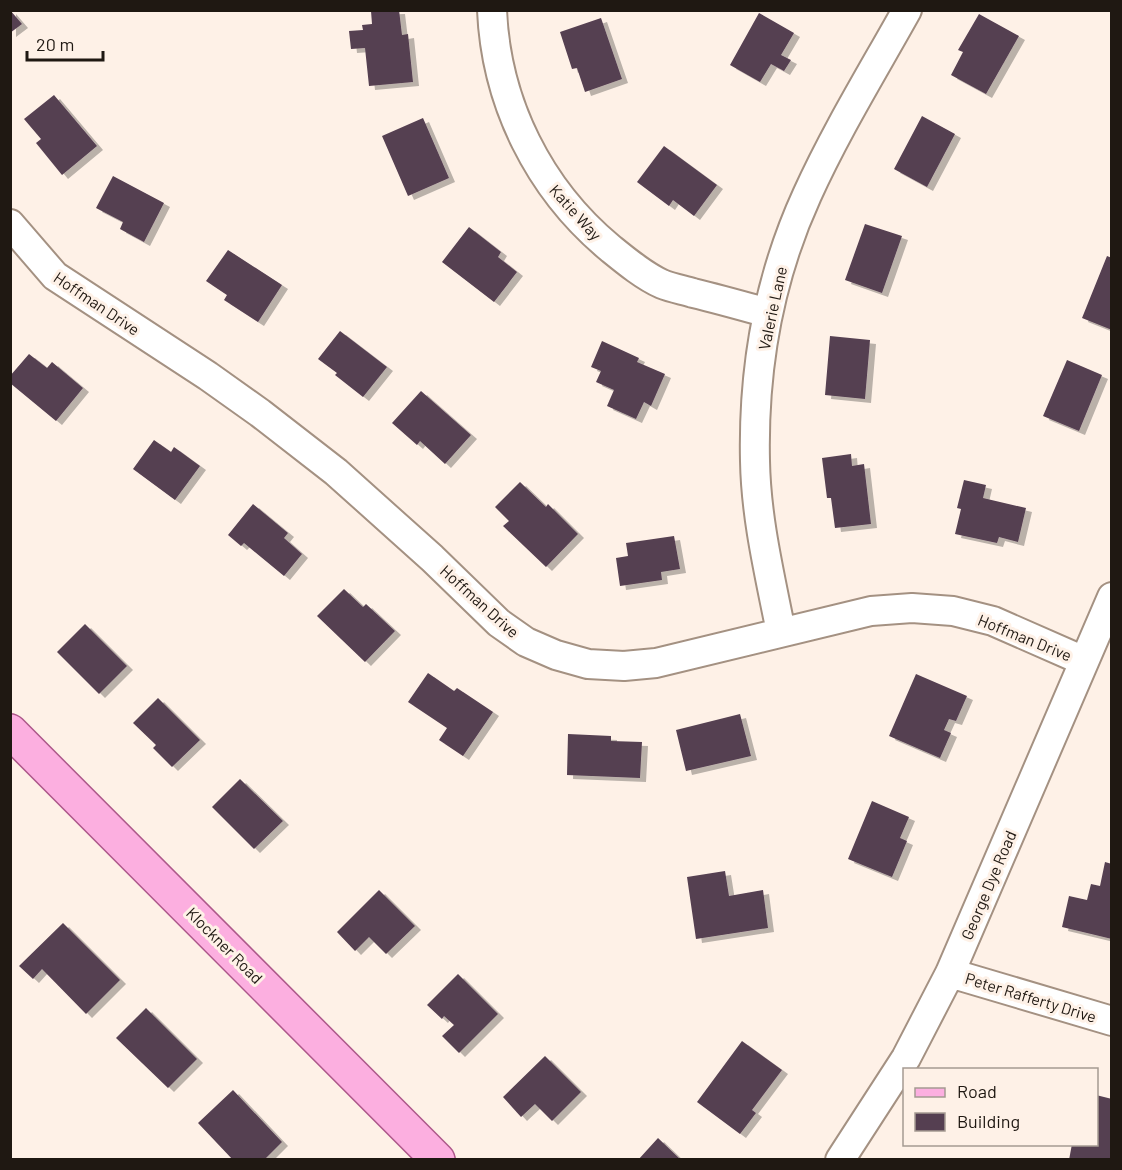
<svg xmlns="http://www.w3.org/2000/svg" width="1122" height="1170" font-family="Barlow,sans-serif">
<defs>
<filter id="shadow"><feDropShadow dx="6" dy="4" stdDeviation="0" flood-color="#0004"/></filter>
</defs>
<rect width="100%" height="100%" fill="#fef1e7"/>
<path fill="#553f51" filter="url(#shadow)" d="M10,10l12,14 -12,9z
M399,10l3,25 6,-1 5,48 -44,4 -4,-38 -14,1 -2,-18 14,-1 -1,-5 10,-1 -1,-13z
M759,13l35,20 -13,22 10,5 -7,11 -13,-7 -11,18 -30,-17z
M979,14l40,22 -33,58 -35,-19 12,-23 -5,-2z
M601,18l21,61 -37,13 -8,-24 -5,1 -12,-37z
M54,95l43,51 -35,29 -26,-32 5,-4 -17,-20z
M922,116l33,18 -28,53 -33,-18z
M423,118l26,60 -41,18 -26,-60z
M664,146l53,39 -23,31 -21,-16 -4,6 -32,-24z
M113,176l51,27 -20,39 -24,-13 3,-7 -27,-14z
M865,224l37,12 -20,57 -37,-13z
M469,227l32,25 -3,5 19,15 -23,30 -52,-40z
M228,250l54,35 -24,37 -34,-22 3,-5 -21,-14z
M1107,256l5,2v72l-30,-12z
M340,331l47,36 -24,30 -28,-22 2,-2 -19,-14z
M830,336l40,4 -5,59 -40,-4z
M602,341l37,17 -2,4 28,12 -14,32 -7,-4 -8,17 -29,-13 7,-16 -18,-8 5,-11 -10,-4z
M29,354l18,14 5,-6 31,26 -27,33 -46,-38v-7z
M1067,360l35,15 -23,56 -36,-15z
M421,391l50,44 -26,29 -25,-23 -3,4 -25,-22z
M154,440l17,12 3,-5 26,19 -25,34 -42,-31z
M851,454l1,12 12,-2 7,60 -36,4 -4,-30h-4l-5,-40z
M964,480l22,5 -3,13 43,10 -8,34 -19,-5 -2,6 -42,-9 6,-25 -4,-1z
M520,482l26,25 2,-3 30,30 -32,33 -43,-41 6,-5 -14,-14z
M253,504l35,29 -4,5 18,16 -18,22 -40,-33 -3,3 -13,-11z
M674,536l6,33 -19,3 1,8 -42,6 -4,-28 12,-2 -2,-13z
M344,589l19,18 3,-3 29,27 -30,31 -48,-46z
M85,624l42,42 -28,28 -42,-42z
M428,673l26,18 3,-3 36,24 -30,44 -24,-16 8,-12 -39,-26z
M916,674l51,22 -11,25 -7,-2 -5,11 7,3 -11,25 -51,-22z
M158,698l42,42 -28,27 -19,-19 3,-3 -23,-22z
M740,714l11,42 -65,15 -10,-41z
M568,734l43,2v5l31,1 -2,36 -73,-3z
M240,779l43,42 -29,28 -42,-42z
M872,801l37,16 -9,21 7,3 -15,36 -44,-18z
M1105,862l7,2v75l-50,-12 7,-31 18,4 4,-16 9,2z
M725,871l4,25 34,-6 5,38 -72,11 -9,-62z
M379,890l36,36 -29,28 -17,-17 -14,14 -18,-19z
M63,923l57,57 -34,34 -44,-45 -9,10 -14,-13z
M458,974l40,40 -39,39 -17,-17 12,-11 -10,-9 -2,3 -15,-14z
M146,1008l51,51 -29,29 -52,-50z
M742,1041l40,29 -30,40 4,3 -16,21 -43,-32z
M545,1056l36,36 -29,29 -17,-17 -14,13 -18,-20z
M233,1090l49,52 -18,18h-31l-35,-37z
M1096,1095l16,4v61h-43l3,-16h24z
M658,1138l23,22h-43z"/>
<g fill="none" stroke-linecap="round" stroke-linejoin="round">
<g stroke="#a49182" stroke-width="32">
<path id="minor" d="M492,10c4,93 47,179 118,238 16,13 34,28 52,36 10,4 21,6 31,9 25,6 50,13 75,20
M10,224l45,52 153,100 52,37 76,59 96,86 67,65 27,19 30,13 32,9 36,2 32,-3 215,-52 41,-3 41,3 40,10 91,40
M781,632c-11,-56 -25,-113 -26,-171 -2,-91 14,-183 52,-266 29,-64 66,-124 100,-185
M950,973l162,48
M840,1160l66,-102 44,-85 162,-376"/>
</g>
<g stroke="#ad588a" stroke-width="36">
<path id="major" d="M10,731l428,429"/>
</g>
<use href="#minor" stroke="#fff" stroke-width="28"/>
<use href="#major" stroke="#fcafe0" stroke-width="33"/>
</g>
<g text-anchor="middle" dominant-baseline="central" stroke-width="6" stroke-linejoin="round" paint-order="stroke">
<g font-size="16" fill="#1f1812" stroke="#fef1e7">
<text transform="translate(576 212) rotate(48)">Katie Way</text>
<text transform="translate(97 303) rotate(34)">Hoffman Drive</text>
<text transform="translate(772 308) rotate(-78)">Valerie Lane</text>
<text transform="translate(480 601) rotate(42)">Hoffman Drive</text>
<text transform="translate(1025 637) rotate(22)">Hoffman Drive</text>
<text transform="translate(988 885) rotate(-67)">George Dye Road</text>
<text transform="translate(225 945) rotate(45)">Klockner Road</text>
<text transform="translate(1031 997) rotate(17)">Peter Rafferty Drive</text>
</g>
</g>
<rect width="1122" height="1170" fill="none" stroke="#1f1812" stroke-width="24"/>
<rect x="903" y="1068" width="195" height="78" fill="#fef1e7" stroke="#a59a92" stroke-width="1.5"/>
<rect x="915" y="1088" width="30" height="9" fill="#fcafe0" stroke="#a59a92" stroke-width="1.5"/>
<text x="957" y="1098" font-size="18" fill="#1f1812">Road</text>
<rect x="915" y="1113" width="30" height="18" fill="#553f51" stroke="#a59a92" stroke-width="1.5"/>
<text x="957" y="1128" font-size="18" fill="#1f1812">Building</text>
<path d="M27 51v9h76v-9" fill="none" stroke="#1f1812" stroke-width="3"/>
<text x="36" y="51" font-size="18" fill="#1f1812" stroke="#fef1e7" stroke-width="4.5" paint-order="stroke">20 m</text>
</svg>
